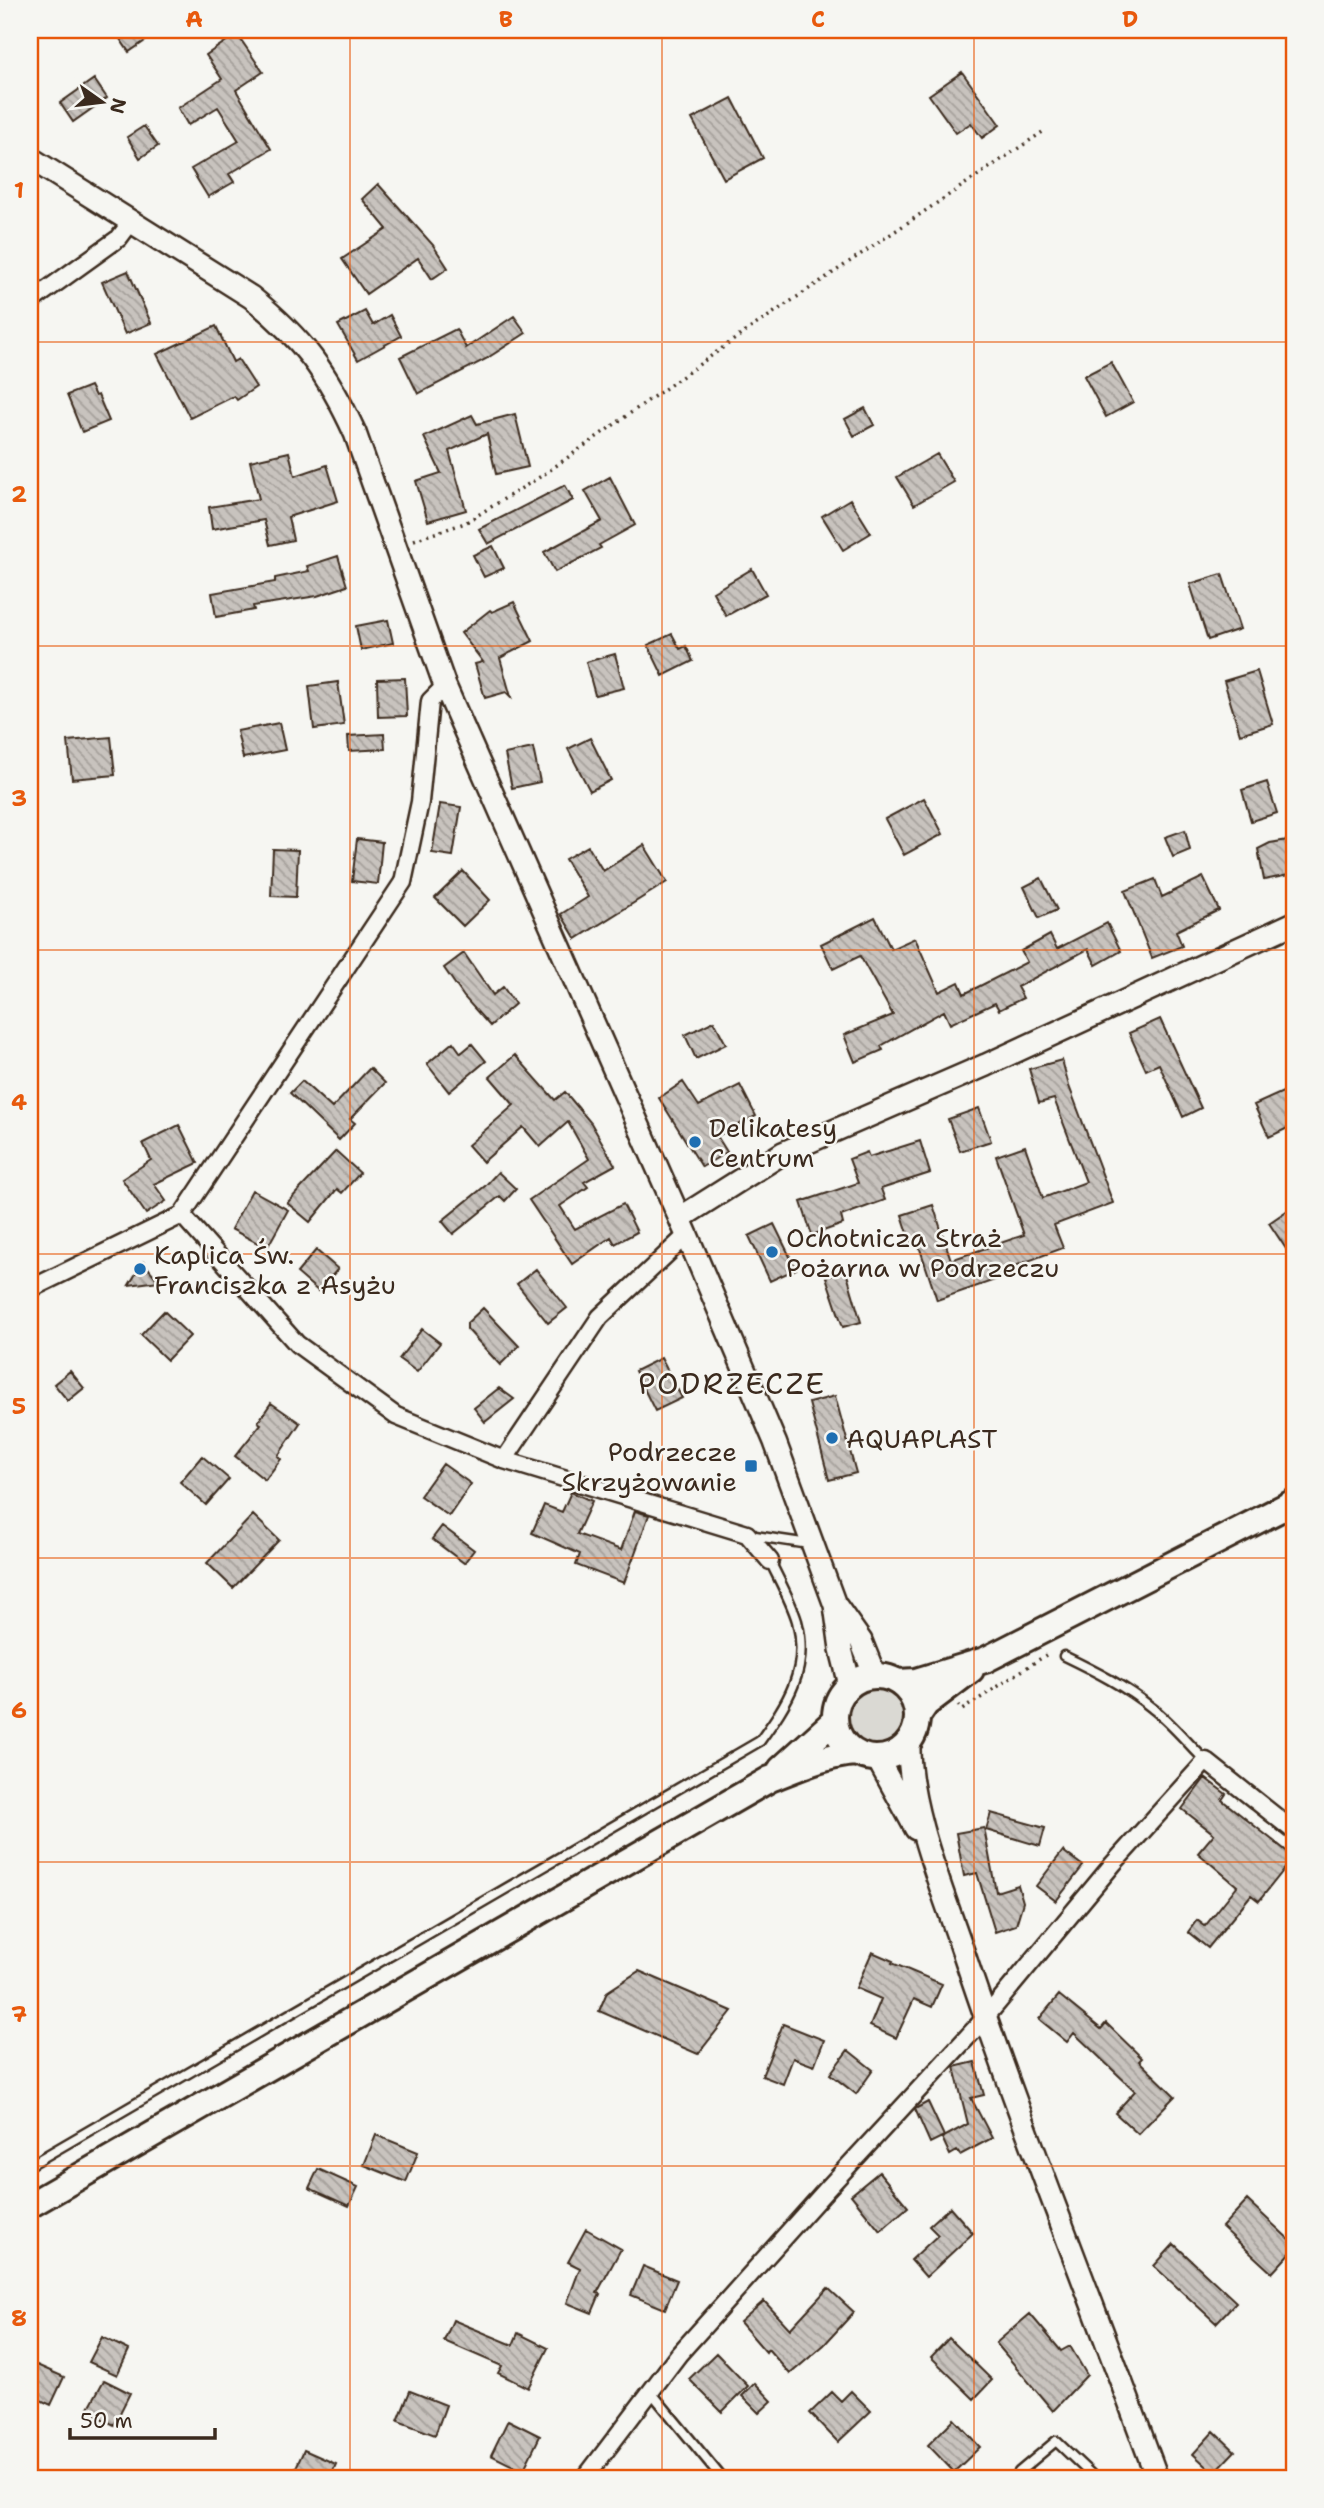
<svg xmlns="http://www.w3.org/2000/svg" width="1324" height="2508" font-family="'Shantell Sans',sans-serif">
<defs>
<pattern id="building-back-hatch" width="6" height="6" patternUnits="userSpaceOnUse" patternTransform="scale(1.75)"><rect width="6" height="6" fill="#c8c3be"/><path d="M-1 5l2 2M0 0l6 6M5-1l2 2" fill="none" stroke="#a49f9a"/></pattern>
</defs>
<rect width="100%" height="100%" fill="#f6f6f2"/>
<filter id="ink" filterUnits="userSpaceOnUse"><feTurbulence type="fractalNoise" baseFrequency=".0143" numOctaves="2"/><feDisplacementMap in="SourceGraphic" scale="14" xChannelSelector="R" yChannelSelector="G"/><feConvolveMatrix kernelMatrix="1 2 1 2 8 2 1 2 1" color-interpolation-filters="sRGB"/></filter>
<g filter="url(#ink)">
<path fill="#dad9d3" stroke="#8a8278" stroke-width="2" d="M847 1717a30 30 0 1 1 60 0a30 30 0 1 1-60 0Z"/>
<path fill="url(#building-back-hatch)" stroke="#3b2a1e" stroke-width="2" d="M114,30h47l-32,22z
M237,34l26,38 -27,18 35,59 -42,25 5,8 -26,15 -17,-28 48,-28 -21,-34 -30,18 -10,-17 44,-29 -16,-24z
M962,72l38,53 -18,13 -11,-15 -15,10 -27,-38z
M94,79l13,19 -34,24 -13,-19z
M732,98l31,60 -39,21 -32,-60z
M144,126l14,20 -18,12 -13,-21z
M378,184l55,61 15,23 -16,11 -14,-21 -52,36 -24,-35 45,-30 -25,-30z
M128,271l23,52 -26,11 -23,-52z
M365,311l8,14 17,-10 11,21 -43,24 -20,-35z
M514,316l12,17 -40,26 -68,35 -18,-37 56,-28 10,19z
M216,326l17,36 5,-3 18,28 -19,13 -3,-4 -44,22 -33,-64z
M1111,362l22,40 -27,15 -22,-41z
M90,386l5,10 3,-1 11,26 -27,11 -15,-37z
M865,408l9,17 -20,11 -9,-17z
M515,414l13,53 -32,7 -9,-40 -38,17 17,59 -38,11 -12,-40 25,-8 -17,-36 48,-22 5,9z
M289,452l6,24 32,-11 11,36 -50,16 5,23 -23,5 -6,-25 -52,9 -3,-22 50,-8 -9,-38z
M937,454l17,28 -40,23 -17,-28z
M610,477l25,48 -36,20 2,3 -46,24 -11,-20 58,-31 -17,-30z
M565,485l8,15 -85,44 -9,-15z
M850,499l21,34 -28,17 -21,-34z
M493,546l11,22 -20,9 -11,-22z
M338,556l9,30 -30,10 -64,10 1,4 -38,7 -4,-24 63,-11v-4l34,-7 -2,-5z
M752,569l14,25 -40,22 -13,-24z
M1222,574l18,55 -32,11 -18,-56z
M514,602l19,39 -33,17 11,39 -5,-5 -21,6 -10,-34 8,-2 -22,-29 29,-23 2,2z
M388,620l5,23 -32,7 -5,-24z
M672,634l8,15 6,-3 7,15 -30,15 -15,-31z
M615,654l9,34 -29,7 -9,-33z
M1257,671l16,53 -33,10 -16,-53z
M405,678l2,38 -29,1 -1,-38z
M338,682l6,43 -30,4 -5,-43z
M279,723l6,27 -42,8 -6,-27z
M384,734l1,15 -36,2 -1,-15z
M111,737l4,38 -43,4 -4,-38z
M590,738l21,42 -21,11 -22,-42z
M533,748l7,34 -28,6 -7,-34z
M1267,782l10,31 -26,8 -9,-31z
M924,798l19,36 -39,21 -19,-36z
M440,804l21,3 -8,49 -21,-3z
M1185,830l5,20 -17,7 -8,-20z
M357,839l25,3 -4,42 -26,-3z
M1294,839v35l-30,6 -6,-31 12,-6z
M644,845l23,37 -91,57 -15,-25 27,-17 -23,-38 23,-13 15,25z
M273,849l25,1 -2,47 -25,-1z
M463,871l27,29 -27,26 -28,-28z
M1203,877l16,33 -43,21 6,15 -30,12 -27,-67 30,-12 7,18z
M1041,878l16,32 -18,8 -15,-31z
M875,917l16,32 24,-11 24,54 20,-10 5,12 63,-32 -6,-11 29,-16 7,14 50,-26 14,28 -25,14 -8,-16 -71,38 6,11 -24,12 -4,-7 -45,21 -6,-13 -63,35 2,4 -28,12 -11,-27 49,-20 -33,-59 -27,13 -12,-25z
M464,953l29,42 10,-8 12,17 -25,22 -26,-29 -20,-29z
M1160,1019l41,89 -18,9 -24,-53 -13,6 -17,-37z
M714,1021l12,23 -30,15 -11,-24z
M453,1042l8,11 11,-9 14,17 -37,31 -22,-28z
M515,1055l40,45 10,-8 26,31 24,42 -31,17 4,5 -28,19 15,23 48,-25 14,28 -22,12 -4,-7 -39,27 -43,-64 60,-41 -21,-37 -28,25 -17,-20 -40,35 -15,-17 46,-40 -24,-28z
M1062,1060l7,26 44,117 -59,22 9,23 -67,25 2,6 -61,21 -20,-60 -6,2 -9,-27 31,-10 18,55 73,-25 -28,-79 29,-10 18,52 43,-16 -32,-83 -15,4 -10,-34z
M370,1068l15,15 -35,36 5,4 -16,17 -49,-47 12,-12 30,27z
M683,1082l16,24 41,-21 16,31 -39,20 10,16 -25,15 -43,-69z
M1294,1087v38l-25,12 -15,-32z
M979,1108l12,33 -31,10 -12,-32z
M179,1125l19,38 -44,21 12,17 -20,13 -24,-35 29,-19 -8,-17z
M920,1141l10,32 -49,16 4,11 -44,16 2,8 -31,11 -11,-33 57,-19 -9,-24 18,-7 2,5z
M336,1151l24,22 -18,20 -5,-4 -27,33 -23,-19z
M498,1172l18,17 -11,12 -5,-5 -47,38 -11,-13 43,-35z
M252,1190l36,20 -21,38 -36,-19z
M1294,1206v55l-25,-38z
M774,1224l22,45 -26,12 -21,-45z
M316,1250l22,19 -20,22 -21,-18z
M143,1262l16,19 -30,4z
M536,1269l31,39 -19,15 -31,-39z
M846,1271l15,51 -18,5 -17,-50z
M483,1308l36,38 -19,19 -33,-36v-6z
M164,1311l26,25 -23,24 -26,-25z
M422,1329l18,14 -23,29 -18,-13z
M661,1358l21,40 -27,13 -20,-40z
M70,1371l14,17 -16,13 -14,-17z
M499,1388l15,11 -29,23 -11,-14z
M835,1396l21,77 -27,7 -20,-77z
M271,1403l29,20 -22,33 3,3 -16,21 -30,-24 26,-32 -3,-2z
M202,1456l27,23 -23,26 -26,-23z
M443,1464l28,20 -22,32 -29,-20z
M571,1492l21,9 -15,33 44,16 14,-39 14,4 -25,68 -48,-18 4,-11 -48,-21 12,-28 18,7z
M253,1515l26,25 -46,48 -26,-25z
M442,1526l32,24 -10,13 -32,-24z
M1205,1778l21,16 -4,6 72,57 -35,44 -8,-6 -43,53 -20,-16 9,-12 8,6 32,-40 -39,-33 16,-19 -32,-25z
M991,1813l54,15 -5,18 -54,-16z
M984,1828l12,64 22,-7 5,17 -7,23 -21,7 -18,-59 -13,3 -8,-43z
M1063,1851l20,15 -27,35 -20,-15z
M872,1952l21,9 -1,2 50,21 -10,23 -18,-8 -18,39 -26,-12 11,-27 -25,-11z
M639,1971l93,40 -34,43 -99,-43 8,-19z
M1059,1995l42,34 5,-6 36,35 -3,3 36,35 -37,38 -23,-21 20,-22 -61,-58 -7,9 -28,-23z
M783,2024l41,16 -10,26 -21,-8 -10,26 -21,-8z
M848,2050l25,20 -17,24 -26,-20z
M975,2062l9,33 -13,3 21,40 -32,17 -3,-4 -7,4 -8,-17 26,-14 -14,-57z
M928,2102l16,34 -14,7 -15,-34z
M376,2135l42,17 -12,30 -42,-17z
M318,2169l40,18 -9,19 -40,-18z
M879,2172l29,35 -28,24 -29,-36z
M1247,2200l47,44v5l-22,24 -50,-46z
M950,2207l23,26 -47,44 -15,-17 27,-25 -9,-9z
M586,2229l35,20 -24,44 3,1 -8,19 -25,-10 13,-35 -12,-6z
M1174,2244l62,58 -20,21 -62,-57z
M643,2266l34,14 -12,29 -34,-14z
M828,2288l26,24 -30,33 -34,29 -22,-25 -2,3 -26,-30 24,-21 26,28z
M1030,2314l31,37 9,-5 17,29 -34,36 -57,-68z
M453,2320l60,25 5,-12 30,15 -20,40 -30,-15 4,-7 -58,-25z
M102,2337l27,13 -12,25 -28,-13z
M949,2338l43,42 -18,19 -43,-42z
M716,2353l32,33 -26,26 -33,-33z
M30,2362l34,15 -13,28 -21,-10z
M104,2380l26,13 -16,32 -27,-14z
M755,2383l17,18 -13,12 -17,-17z
M410,2391l36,14 -11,30 -37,-14z
M851,2391l20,20 -33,31 -28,-29 22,-21 9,9z
M954,2419l26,28 -26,25 -26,-27z
M508,2420l32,16 -17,35 -32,-16z
M1214,2431l21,20 -21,22 -21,-19z
M304,2450l32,14 -6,14h-39z"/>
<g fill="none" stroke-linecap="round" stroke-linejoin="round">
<g stroke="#3b2a1e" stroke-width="13">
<path id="lane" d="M749,1535l60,9
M1064,1656c31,15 61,30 88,52 20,15 36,36 54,53
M30,2165l730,-424c27,-38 50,-71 37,-120 -6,-20 -18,-41 -27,-60
M651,2392l71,86
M1019,2472l37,-31 39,37"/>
</g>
<g stroke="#3b2a1e" stroke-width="21">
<path id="street" d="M30,302l89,-64 12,-16
M182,1215l115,129 99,72 108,44
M687,1235l-87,82 -96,143 243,74 23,27
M30,1289l152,-74 221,-333 17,-80 10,-101 15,-15
M585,2478l94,-124 148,-165 158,-171 128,-154 93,-103 88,70"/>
</g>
<g stroke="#3b2a1e" stroke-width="26">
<path id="secondary" d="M30,158l221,139c52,42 76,75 104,136l90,253 242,549 88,207 60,163 6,44 9,36
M680,1218l103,-65 203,-88 308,-142
M837,1607l24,34 14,35
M909,1741c-2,64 33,148 54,210 59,177 130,351 194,527
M877,1758l39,71"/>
</g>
<g stroke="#3b2a1e" stroke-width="30">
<path id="primary" d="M835 1717a41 41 0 1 1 82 0a41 41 0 1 1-82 0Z
M898,1682l18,-1 69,-21 309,-158
M917,1717l9,-13 45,-34
M781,1769l54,-49
M30,2205l740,-426c28,-11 56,-24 86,-26"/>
</g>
<path stroke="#3b2a1e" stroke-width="3.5" stroke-dasharray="2 5" stroke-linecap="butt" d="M414,540l51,-17 78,-48 202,-143 299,-201
M958,1705l4,5 84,-55"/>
<use href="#lane" stroke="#f6f6f2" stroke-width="8"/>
<use href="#street" stroke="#f6f6f2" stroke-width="16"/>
<use href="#secondary" stroke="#f6f6f2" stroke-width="21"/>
<use href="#primary" stroke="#f6f6f2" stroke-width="24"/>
</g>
</g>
<path fill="none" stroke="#e8590c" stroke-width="2" stroke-opacity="0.55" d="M350,30v2448M662,30v2448M974,30v2448M30,342h1264M30,646h1264M30,950h1264M30,1254h1264M30,1558h1264M30,1862h1264M30,2166h1264"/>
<g fill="#1f6fb2" stroke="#f6f6f2" stroke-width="2.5">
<circle cx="695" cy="1142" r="7"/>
<circle cx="772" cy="1252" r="7"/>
<circle cx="140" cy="1269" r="7"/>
<circle cx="832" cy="1438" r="7"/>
<rect x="744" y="1459" width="14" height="14" rx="3.5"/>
</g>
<g text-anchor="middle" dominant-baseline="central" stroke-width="5" stroke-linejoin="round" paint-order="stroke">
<g font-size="26" fill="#3b2a1e" stroke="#f6f6f2" text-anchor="start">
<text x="709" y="1127">Delikatesy<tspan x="709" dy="30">Centrum</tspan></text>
<text x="786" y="1237">Ochotnicza Straż<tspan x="786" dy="30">Pożarna w Podrzeczu</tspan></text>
<text x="154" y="1254">Kaplica Św.<tspan x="154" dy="30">Franciszka z Asyżu</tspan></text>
<text x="846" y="1438">AQUAPLAST</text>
<text x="737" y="1451" text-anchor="end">Podrzecze<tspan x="737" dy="30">Skrzyżowanie</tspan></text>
</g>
<g font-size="30" letter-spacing="2" fill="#3b2a1e" stroke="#f6f6f2">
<text x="732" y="1383">PODRZECZE</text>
</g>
</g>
<rect width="1324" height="2508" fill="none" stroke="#f6f6f2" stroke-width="77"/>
<g transform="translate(102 102) rotate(104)" stroke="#f6f6f2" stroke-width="5" paint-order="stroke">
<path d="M0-5L12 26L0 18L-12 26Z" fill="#3b2a1e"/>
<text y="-10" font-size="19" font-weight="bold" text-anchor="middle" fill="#3b2a1e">N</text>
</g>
<path d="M70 2428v10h145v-10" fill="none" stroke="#3b2a1e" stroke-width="3.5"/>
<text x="80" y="2428" font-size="21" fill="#3b2a1e" stroke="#f6f6f2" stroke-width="5" paint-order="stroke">50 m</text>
<rect x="38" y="38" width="1248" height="2432" fill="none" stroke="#e8590c" stroke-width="2.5"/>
<g font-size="23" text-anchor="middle" font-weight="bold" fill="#e8590c">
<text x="194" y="27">A</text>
<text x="506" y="27">B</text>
<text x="818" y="27">C</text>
<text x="1130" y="27">D</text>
<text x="19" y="198">1</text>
<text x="19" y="502">2</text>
<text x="19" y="806">3</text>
<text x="19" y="1110">4</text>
<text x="19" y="1414">5</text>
<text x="19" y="1718">6</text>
<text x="19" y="2022">7</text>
<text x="19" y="2326">8</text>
</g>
</svg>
